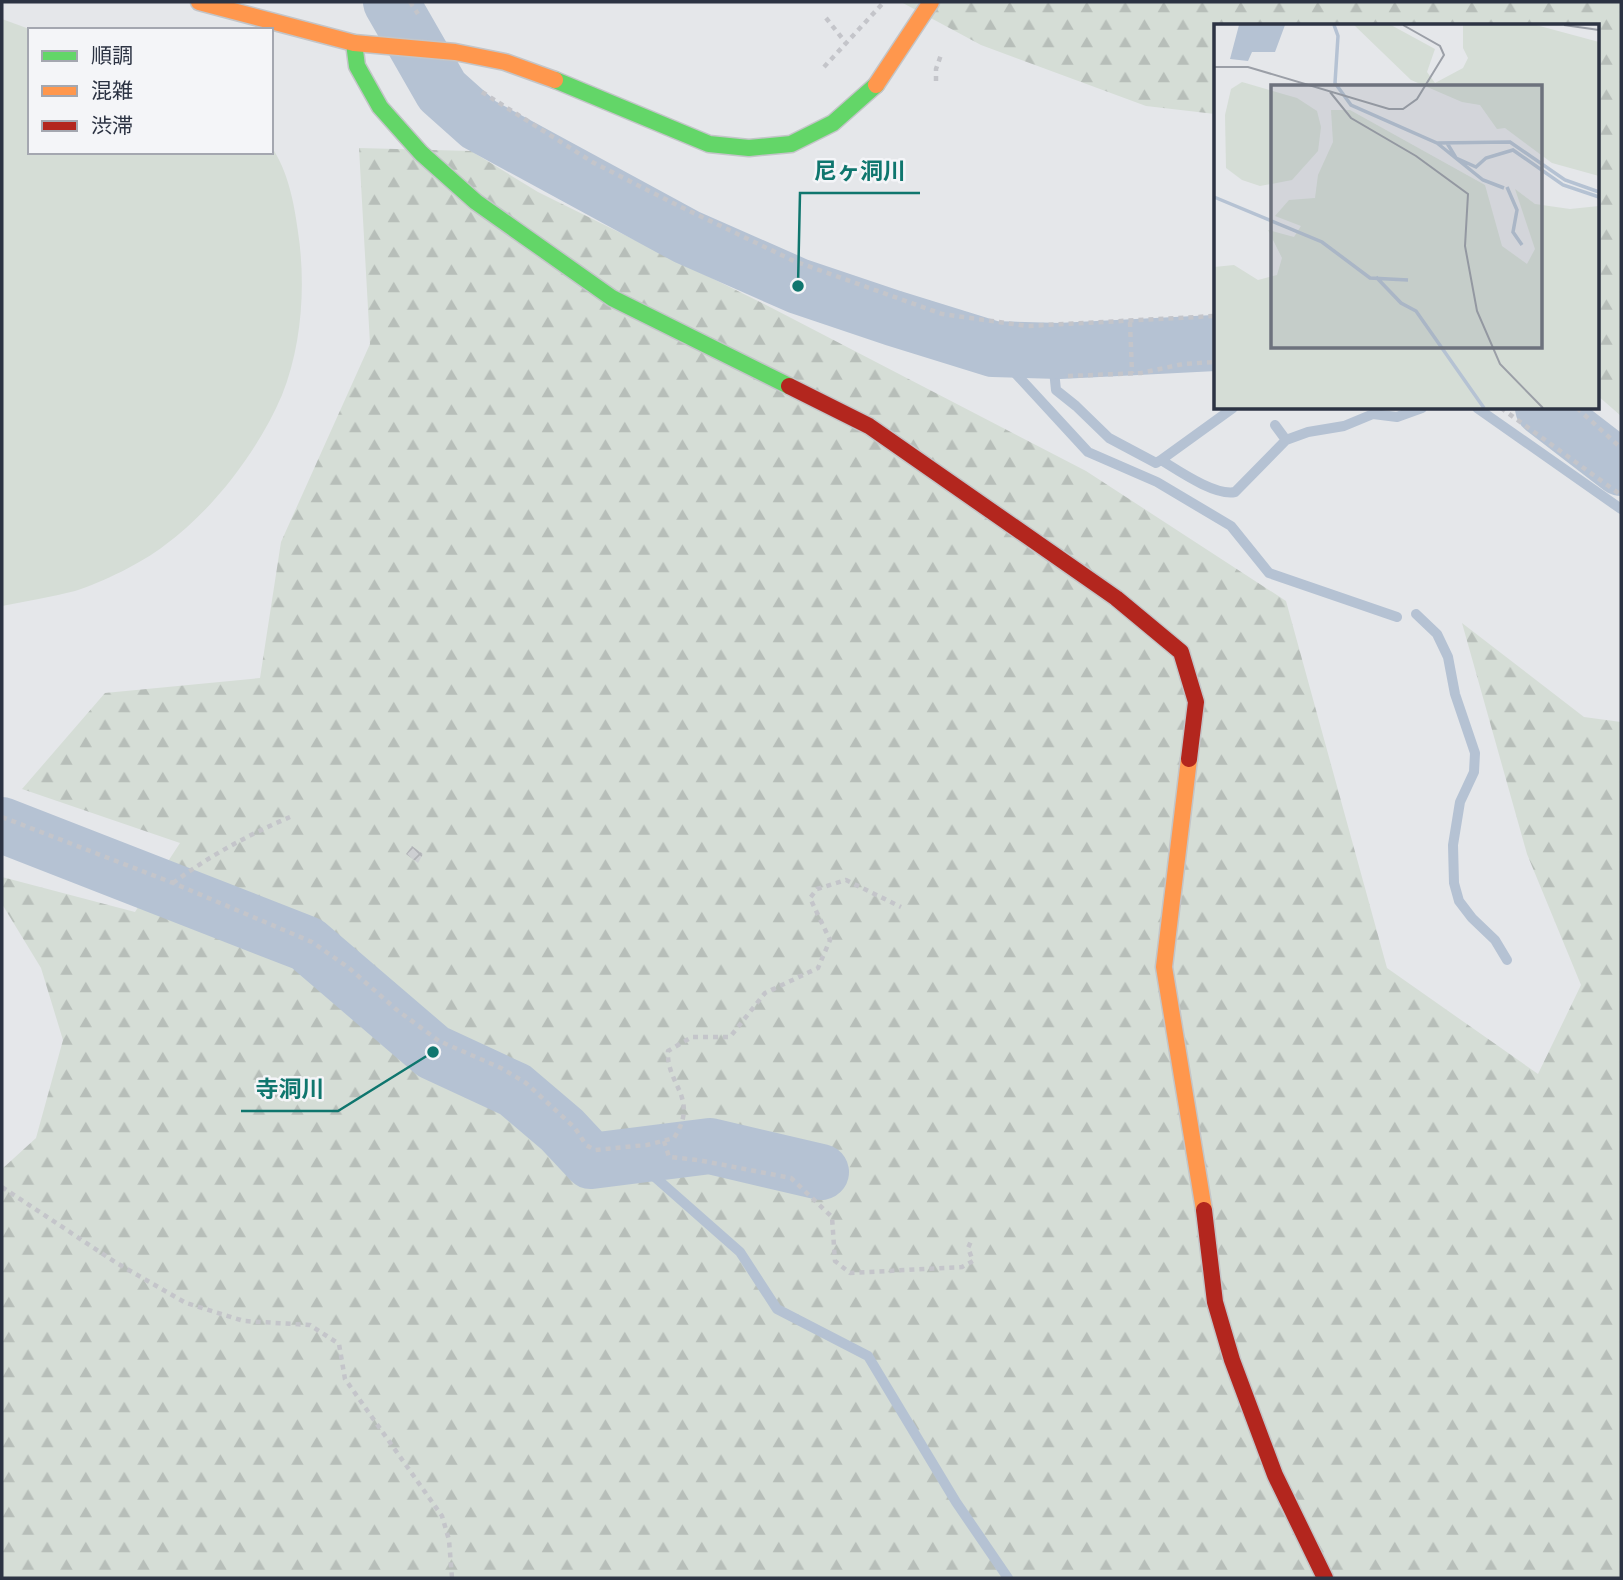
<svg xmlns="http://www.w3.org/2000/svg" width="1623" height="1580" font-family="Commissioner,'Noto Sans JP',sans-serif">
<defs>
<pattern id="forest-firs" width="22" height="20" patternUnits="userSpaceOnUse" patternTransform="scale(1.75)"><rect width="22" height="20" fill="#d5ddd6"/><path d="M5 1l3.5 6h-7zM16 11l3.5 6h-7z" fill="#b7beb9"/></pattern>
<pattern id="building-cross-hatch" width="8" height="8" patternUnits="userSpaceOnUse" patternTransform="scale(1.75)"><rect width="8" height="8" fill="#cdcfd2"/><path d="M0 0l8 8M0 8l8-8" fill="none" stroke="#b0b2b6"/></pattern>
</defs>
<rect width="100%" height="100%" fill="#e5e7ea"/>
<path fill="url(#forest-firs)" d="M901,2h720v414l-24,-21v-369h-382v88l-69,-8 -165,-61z
M359,148l112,3 67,41 230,114 318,165 200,130 101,367 151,106 43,-89 -54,-131 -65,-231 122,94 37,5v856h-1619v-409l34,-31 27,-98 -22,-72 -39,-64v-27l133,35 45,-69 -158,-54 83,-96 155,-15 21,-136 89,-198z"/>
<path fill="#d5ddd6" d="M2,19l30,11h-2v122h241v-6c17,25 23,56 27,86 8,52 4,113 -16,163 -24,56 -68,114 -117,150 -23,18 -62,37 -90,46 -24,6 -49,10 -73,15z"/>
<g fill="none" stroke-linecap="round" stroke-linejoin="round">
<path stroke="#b5c2d3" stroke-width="10" d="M993,349l95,103 69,30 74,44 38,47 128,44
M1052,351l4,39 20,16 33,32 47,25 5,-3c18,11 54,36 74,32l51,-52 22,-8 36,-6 29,-12 24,3 25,-9
M1477,408l144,101
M1275,425l11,15
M1161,460l72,-52
M1416,614l21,20 11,23 7,37 20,59 -1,19 -14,30 -7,43 1,38 5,18 13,17 23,22 12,20
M631,1156l109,96 37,57 91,47 88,146 52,76"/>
<path stroke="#b5c2d3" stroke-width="56" d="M391,2l51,89 37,33 208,113 111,49 95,32 100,31 66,2 156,-8
M1543,408l78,60
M2,825l305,119 126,108 82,38 47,40 29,31 119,-15 111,26"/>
</g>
<path fill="url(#building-cross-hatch)" d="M412,846l11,8 -5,9 -12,-9z"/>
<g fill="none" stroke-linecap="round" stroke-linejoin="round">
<g stroke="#c3c5c8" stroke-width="19">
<path id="fast" d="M354,43l3,23 23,41 41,46 55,49 136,96 177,88
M555,80l154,64 40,4 42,-4 42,-21 43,-38"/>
</g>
<g stroke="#c3c5c8" stroke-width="19">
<path id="slow" d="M199,2l155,41 101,9 50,10 50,18
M876,85l55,-83
M1189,759l-25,208 40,243"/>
</g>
<g stroke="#c3c5c8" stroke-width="19">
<path id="jam" d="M789,386l80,40 247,172 65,54 15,50 -7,57
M1204,1210l11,92 17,58 43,115 50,103"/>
</g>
<path stroke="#c4c5ca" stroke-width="4.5" stroke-dasharray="5 5" stroke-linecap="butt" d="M410,2l8,12
M826,18l20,25
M824,67l60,-65
M936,81v-12l6,-17
M482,92l112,71 85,43 115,55 148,53 85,12 188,-10
M1130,322l2,51
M1068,376l73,-3 42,-9 32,-2
M1501,408l120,87
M1577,408l44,40
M2,817l171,66 139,59 37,26 48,42 42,31 62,27 25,15 49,45 11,17 9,5 52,-5 27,-7c26,-40 -8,-53 -6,-87l24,-14h38l35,-44 53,-25 12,-28 -20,-42 7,-9 29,-9 55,27
M173,883c36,-27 75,-48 117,-66
M664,1141l5,16 29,3 93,18 41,39 3,44 15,12 112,-6 11,-6 -5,-13 4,-9
M2,1187l113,75 71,41 58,18 66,4 29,19 6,35 97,137 7,24 3,38"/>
<use href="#fast" stroke="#63d668" stroke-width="16"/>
<use href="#slow" stroke="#ff974d" stroke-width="16"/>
<use href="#jam" stroke="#b3261e" stroke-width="16"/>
</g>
<g transform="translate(1214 24)">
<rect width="385" height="385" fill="#e5e7ea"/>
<path d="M140,1h37l44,24 -8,23 8,11 28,-15 5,-10 -5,-10v-23h73l63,17v134l-47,-13 -47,-35 -8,1 -17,-24 -18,-3 -51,-22zM117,86h19l135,75 17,61 25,18 8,-15 -20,-60 20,15 35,5 29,-3v202h-385v-141l20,-2 24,15 19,-5 5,-17 -14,-28 26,7 7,-11 -26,-10 14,-16 26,-2 3,-23 15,-33z" fill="#d5ddd6"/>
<path d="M28,58l55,16 20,13 4,16 -3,24 -26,29 -32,6 -18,-6 -16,-12 -1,-53 6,-26z" fill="#d5ddd6"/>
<path d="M25,1h46l-10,27h-23l-4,9 -18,-2z" fill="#b5c2d3"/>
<path fill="none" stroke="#b5c2d3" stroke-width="3.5" d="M120,1l4,11 -3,47 16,22 86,38 73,-1 55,38 34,12M223,119l46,37 21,8M233,119l9,15 20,9 10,-9 27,-8 50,35 36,12M293,163l10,23 -4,22 9,13M0,173l108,45 48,36 38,2M162,253l25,26 15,8 68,97"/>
<path fill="none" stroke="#9b9fa7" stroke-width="2" d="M350,1l35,5M0,43h34l141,42h14l14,-10 27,-44 -4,-9 -37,-21M116,68l21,26 65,38 52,38 -3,52 12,65 23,53 43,44"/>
<path fill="#6d727d" fill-opacity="0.15" stroke="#6d727d" stroke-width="3.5" d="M57,61h271v263h-271z"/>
<rect width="385" height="385" fill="none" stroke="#2c3343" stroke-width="3.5"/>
</g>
<path fill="none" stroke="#0f766e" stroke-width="2.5" d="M798 286L800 193H920M433 1052L338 1111H241"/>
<g fill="#0f766e" stroke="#f4f5f8" stroke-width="2.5">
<circle cx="798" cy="286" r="7"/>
<circle cx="433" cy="1052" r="7"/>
</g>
<g font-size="23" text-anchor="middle" font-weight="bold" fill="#0f766e" stroke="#f4f5f8" stroke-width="5" stroke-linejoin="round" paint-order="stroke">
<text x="860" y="179">尼ヶ洞川</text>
<text x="290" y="1097">寺洞川</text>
</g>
<rect width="1623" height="1580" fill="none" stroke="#2c3343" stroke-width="7"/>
<rect x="28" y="28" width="245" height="126" fill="#f4f5f8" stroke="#a4a7b0" stroke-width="2"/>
<rect x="42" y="51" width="35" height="10" fill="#63d668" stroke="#a4a7b0" stroke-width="2"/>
<text x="91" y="63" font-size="21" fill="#2c3343">順調</text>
<rect x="42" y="86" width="35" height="10" fill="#ff974d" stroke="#a4a7b0" stroke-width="2"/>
<text x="91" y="98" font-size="21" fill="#2c3343">混雑</text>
<rect x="42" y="121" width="35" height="10" fill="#b3261e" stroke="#a4a7b0" stroke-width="2"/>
<text x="91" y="133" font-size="21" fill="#2c3343">渋滞</text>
</svg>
